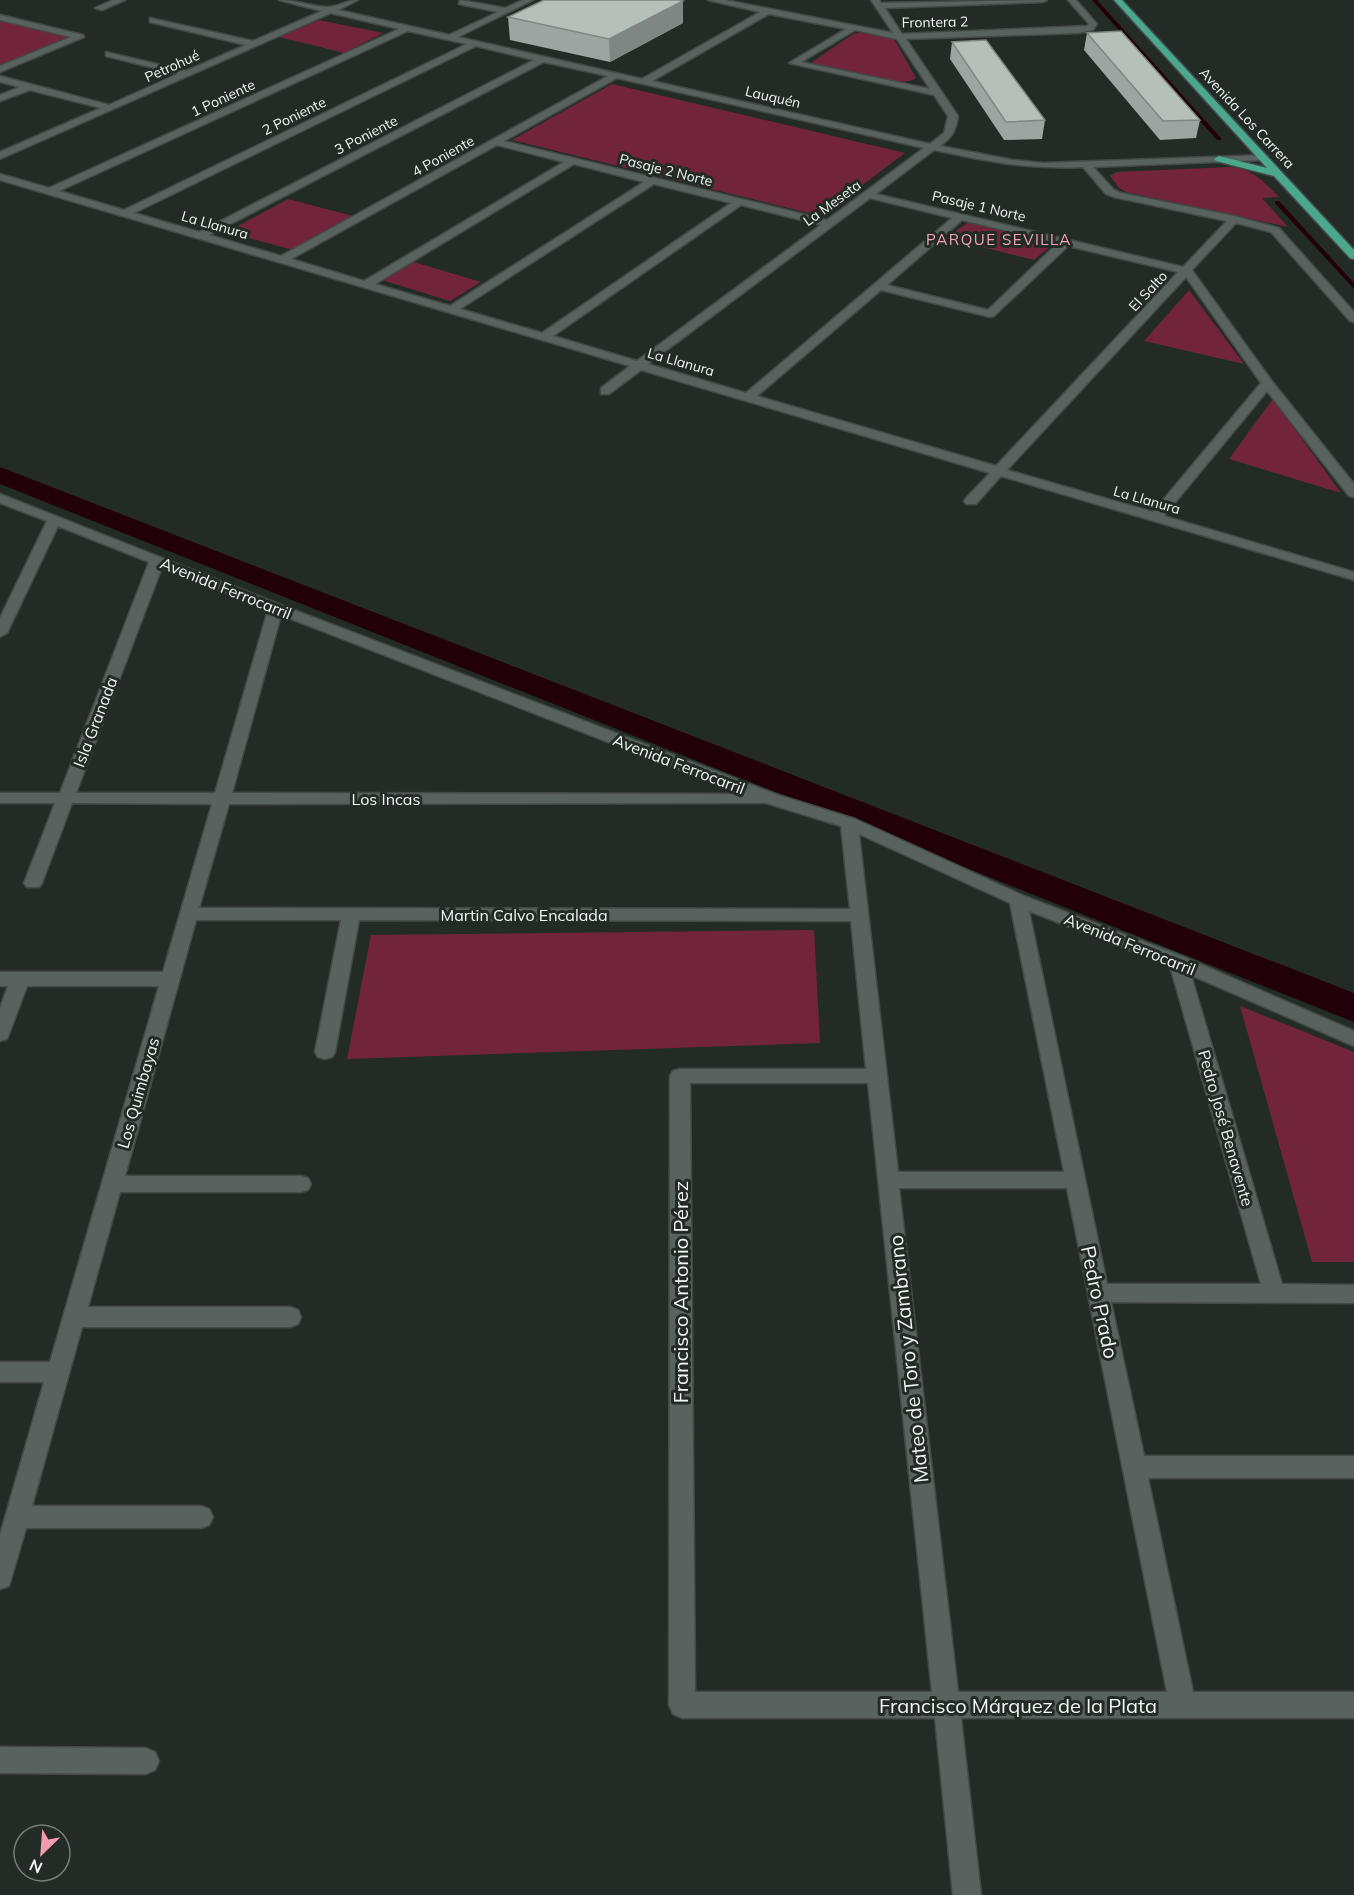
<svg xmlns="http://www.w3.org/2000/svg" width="1354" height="1895" font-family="Mulish,sans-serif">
<rect width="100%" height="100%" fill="#232b27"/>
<path fill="#73243d" d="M0,19l74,19 -74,29z
M319,20l64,13 -39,20 -65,-16z
M864,32l30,7 22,39c-17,12 -78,-8 -99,-13l-5,-3 41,-28z
M612,84l293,69 -84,63 -309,-76z
M1230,167c23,2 33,14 49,30l-17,1 26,29 -162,-35 -7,-4 -9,-12 7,-4z
M288,199l65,17 -60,34 -66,-18z
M969,222l85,21 -20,17 -88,-22z
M414,262l67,20 -31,19 -68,-21z
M1189,290l55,74 -100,-23z
M1273,399l68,94 -112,-34z
M814,930l6,113 -473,16 24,-124z
M1240,1006l114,46v210h-42z"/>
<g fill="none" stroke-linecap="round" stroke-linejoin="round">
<path fill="#220009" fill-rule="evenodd" d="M1092,0h5l124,138v2h-4z
M1275,201h4l75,82v6l-79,-86z"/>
<path fill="#220009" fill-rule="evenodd" d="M0,467l1354,526v29l-1354,-538z"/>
<g stroke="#434947" stroke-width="3">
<path id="minor" d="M113,0h12l-23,10 -7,-2z
M279,0c17,0 31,6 47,7 10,1 21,-7 32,-7l-20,10 111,25 49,-23 -39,-8 1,-4 45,8 18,-8h10l-75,37 184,42 118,-67 -52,-12h17l168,33 -22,-33h8l2,3 166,-3 -4,2 -158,6 17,26 185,-8 2,-2 -21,-24h8l21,24 -4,6 -15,3 -172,6 52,77c-2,15 -6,21 -18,30l73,14 30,3 223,-8 2,2 -5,3 -170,7 21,23 7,3 113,23 45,12 75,84v10l-4,-1 -79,-89 -35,-9 -44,47 79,110 83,104v13l-5,-1 -82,-105 -103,125 190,56v8l-353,-104 -25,28h-10l-2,-3 2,-3 24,-25 -349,-103 -32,24h-8v-6l29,-22 -630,-186v-6l49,14 350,-159 -68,-16 -331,146v-7l101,-44 -71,-18 -30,11v-6l20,-8 -20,-5v-6l109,29 69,-31 -72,-18v-4l80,19 60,-26 -96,-23v-4l103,23 69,-30zM769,14l77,15 -57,34 145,32 14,21 -4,17 -14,11 -278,-63zM855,30l42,9 33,50 -129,-27zM408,31l59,13 -343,166 -65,-19zM476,46l58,14 -335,172 -65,-19zM544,62l64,14 -327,180 -72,-21zM617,78l307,70 -97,72 -323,-79zM497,145l67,17 -200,119 -73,-22zM934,150c53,11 93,20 149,17l23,27 8,3 113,24 -44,46 -307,-73zM574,164l70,18 -194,124 -75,-22zM654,184l77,19 -189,130 -82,-24zM870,198l82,20 -206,175 -98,-29zM741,205l80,20 -184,136 -84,-25zM962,220l96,23 -70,67 -101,-25zM1068,246l110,26 -182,194 -239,-70 124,-106 109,27 4,-1zM1186,277l75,106 -108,129 -146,-42z
M0,15l83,20 1,2 -84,35v-6l71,-29 -71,-17z
M0,494l281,111 497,190 77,24 169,77 160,61 170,74v15l-163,-71 91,309 72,1v18l-243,-1 33,154h210v22h-206l45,214h161v26h-393l20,177h-28l-18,-177h-253l-9,-4 -4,-9 1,-629 3,-5 7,-2h186l-15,-148 -492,-1 -24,132 -3,5 -7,2 -7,-2 -3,-5 26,-132h-145l-71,256h176l7,2 3,6 -3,6 -7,2h-181l-32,115h202l8,3 3,7 -3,7 -8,3h-208l-50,179h169l8,3 4,8 -4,8 -8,3h-175l-17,58 -9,3v-54l44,-153h-44v-20h50l109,-376h-132l-18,48 -2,5 -7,2v-33l8,-22h-8v-14h163l49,-168 -140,-1 -30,80 -3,4h-12l-3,-4 31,-80h-55v-10h60l89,-231 -91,-36 -51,107 -7,4v-19l47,-97 -47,-18zM162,567l106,43 -53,183h-139zM281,615l461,179 -510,-1zM766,803l75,23 9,83 -651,-1 30,-104zM859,834l151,69 54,269h-166zM1029,911l141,55 91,318h-154zM690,1083h178l64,609h-237zM899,1188h168l100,504h-209z
M0,1747l146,1 9,4 4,9 -4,9 -9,4 -146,-1z"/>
</g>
<g stroke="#434947" stroke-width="3">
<path id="major" d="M1114,0h8l232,250v9l-4,-1 -76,-82 -58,-15 -2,-2 5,-3 48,12z"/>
</g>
<use href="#minor" fill="#58625e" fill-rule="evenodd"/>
<use href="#major" fill="#4ba88c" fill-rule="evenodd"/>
</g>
<path fill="#9ca5a1" d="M683,1v22l-73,39 -100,-22 -2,-23z
M1087,33l113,87 -4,18 -36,2 -76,-90z
M952,42l93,78 -3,19 -38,1 -54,-81z"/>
<path fill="#7f8683" d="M683,1v22l-73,39 -1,-23z"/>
<path fill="#b5c0bb" stroke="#7f8683" stroke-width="1.5" d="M544,0h135l4,1 -74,38 -101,-22z
M1121,31l79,89 -37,1 -76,-88z
M986,40l59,80 -39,2 -54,-80z"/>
<g text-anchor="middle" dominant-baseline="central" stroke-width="6" stroke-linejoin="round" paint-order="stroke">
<g font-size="14" fill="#f1f6f4" stroke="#232b27">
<text transform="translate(935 22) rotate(-1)">Frontera 2</text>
<text transform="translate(172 66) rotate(-24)">Petrohué</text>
<text transform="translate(773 97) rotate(13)">Lauquén</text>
<text transform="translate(223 98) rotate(-25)">1 Poniente</text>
<text transform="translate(294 116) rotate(-26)">2 Poniente</text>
<text transform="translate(1247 118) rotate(47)">Avenida Los Carrera</text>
<text transform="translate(366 135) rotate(-27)">3 Poniente</text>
<text transform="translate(443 156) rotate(-29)">4 Poniente</text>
<text transform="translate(666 170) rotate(14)">Pasaje 2 Norte</text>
<text transform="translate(832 203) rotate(-36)">La Meseta</text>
<text transform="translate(979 206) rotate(13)">Pasaje 1 Norte</text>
<text transform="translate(215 225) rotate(16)">La Llanura</text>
<text transform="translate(1148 291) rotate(-47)">El Salto</text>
<text transform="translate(681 362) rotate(16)">La Llanura</text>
<text transform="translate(1147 500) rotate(16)">La Llanura</text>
</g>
<g font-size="15" letter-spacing="1.5" fill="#f6a3b6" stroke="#232b27">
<text x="999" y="239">PARQUE SEVILLA</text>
</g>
<g font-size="16" fill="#f1f6f4" stroke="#232b27">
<text transform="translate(226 588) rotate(22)">Avenida Ferrocarril</text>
<text transform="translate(95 722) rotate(-69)">Isla Granada</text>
<text transform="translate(679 764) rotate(21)">Avenida Ferrocarril</text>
<text x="386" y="799">Los Incas</text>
<text x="524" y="915">Martin Calvo Encalada</text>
<text transform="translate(1130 944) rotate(22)">Avenida Ferrocarril</text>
<text transform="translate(138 1093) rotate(-74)">Los Quimbayas</text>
<text transform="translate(1226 1128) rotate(74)">Pedro José Benavente</text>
</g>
<g font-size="20" fill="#f1f6f4" stroke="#232b27">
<text transform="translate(680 1292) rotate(-90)">Francisco Antonio Pérez</text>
<text transform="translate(1100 1302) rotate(78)">Pedro Prado</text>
<text transform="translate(908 1359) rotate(-96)">Mateo de Toro y Zambrano</text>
<text x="1018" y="1705">Francisco Márquez de la Plata</text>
</g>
</g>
<g transform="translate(42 1853) rotate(205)"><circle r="28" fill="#232b27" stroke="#757c79" stroke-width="1.5"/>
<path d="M0-4.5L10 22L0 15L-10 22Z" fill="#f29aae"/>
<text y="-9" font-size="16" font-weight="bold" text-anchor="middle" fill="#f1f6f4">N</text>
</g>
</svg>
